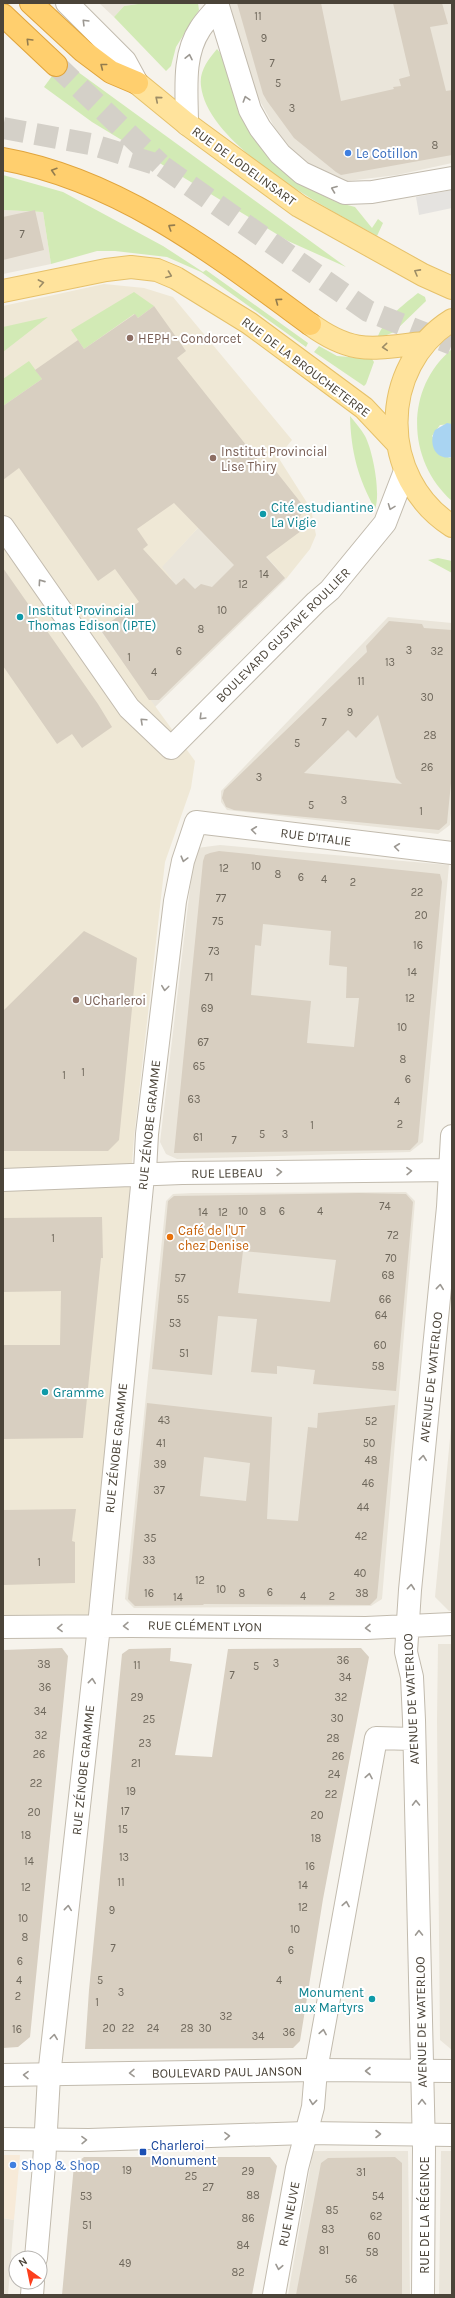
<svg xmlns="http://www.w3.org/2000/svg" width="455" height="2298" font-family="Karla,sans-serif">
<rect width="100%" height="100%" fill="#f6f3ec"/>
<path fill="#eae5da" d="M99,3h46l-21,3 -10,11z
M223,3h229v160l-55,12 -66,8 -49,-42 -42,-76z
M3,210l40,2 8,52 -48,10z
M217,513l50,44 19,22 -132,129 -55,-79 72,-50 -10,-12 37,-39z
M388,617l64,6v178l-2,24 -12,9 -211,-24 -6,-8v-11z
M220,845l229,20 -26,277 -13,10 -233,7 -11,-5 -6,-12 32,-271 5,-23z
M406,1192l9,9 -33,398 -11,7 -237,2 -9,-9 41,-398 7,-7 19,-1z
M452,1417v194h-3l-14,-14z
M438,1644h14v406l-12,-10 -3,-320z
M313,2151h95l2,144h-122z
M441,2151h11v144h-13z
M3,2218l11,2 -6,75h-5z"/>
<path fill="#f7ead8" d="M3,2155h17l-6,65 -11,-2z"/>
<path fill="#efe8d6" d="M104,284l40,4 29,9 119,143 -14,17 33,52 5,26 -6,14 -24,30 -19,-22 -5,2 -45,-46 -19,15 -36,39 10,12 -73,50 96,132 -4,27 -26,74 -31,276 -38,480 -93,1v-1313z"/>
<path fill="#d2eab5" d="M145,3h53l1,7 -23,37 -5,19 -5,5 -52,-54 10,-11z
M217,49l5,6 74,126 40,21 19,5 17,21 6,-9 5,4 -6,13c-49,-27 -169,-89 -176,-150 -2,-15 7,-26 16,-37z
M63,61l283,206 -58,-26 -196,-119 -48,-35z
M3,175l60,17 100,54 40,26 3,-2 102,73 -2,4 -105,-75 -34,-15 -52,-6h-18l-46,13 -8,-52 -40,-2z
M134,292l20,14 -16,12 -4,-4 -50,35 -13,-19z
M418,293l7,4 1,4 -32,31 -17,7c6,-19 26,-34 41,-46z
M48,317l-45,35v-25z
M319,346l18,10 35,3 2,3 -8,22 -2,2 -50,-34z
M452,349v75l-12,1 -8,11 17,22 3,-1v44c-45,-40 -48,-112 0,-152z
M29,361l13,18 -39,27v-27z
M350,416c5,6 11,13 15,20 8,15 16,58 10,73 -17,-31 -24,-57 -25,-93z
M438,558l14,3v12l-24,-13z"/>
<path fill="#e5e3e0" d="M452,190v18l-33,7 -3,-18z"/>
<path fill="#a9d4f2" d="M447,423l5,1v33c-17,4 -24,-14 -17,-27z"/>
<path fill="#d8cfc1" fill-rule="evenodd" d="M237,3h84l20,98 53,-12 -1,-2 8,-1 -2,-7 11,-3 -17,-73h49l6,21 -18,3 16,64 6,-1v65l-111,20 -5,-3 -42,-34 -27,-37 -4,-7z
M35,210l9,40 -41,10v-43z
M154,306l32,45 -9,7 85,107h9l34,43 -7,12 7,8 -39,29 19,21 -126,122h-10l-49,-71 39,-27 -24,-33 -17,12 -79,-113 -16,12v-74l39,-27 -7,-9 43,-30 6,9 51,-35 3,4zM174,503l60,62 -22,22 -11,-3 -6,5 -11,-11 -8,7 -33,-36 5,-4 -11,-16z
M3,568l95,136 14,23 -30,21 -10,-14 -15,10 -54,-78z
M389,621l33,3 2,4 28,2v143l-5,50 -8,7 -205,-20 -8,-3 -4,-9 2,-8 143,-138 -1,-6zM378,715l18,63 6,6 -98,-11 44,-43 8,8z
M219,851l221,23 2,8 -24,260 -8,8 -236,3 29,-292 2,-6 5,-2zM263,924l68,7 -2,34 18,2 -1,31h13l-5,49 -47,-4 4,-42 -60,-6 4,-50 6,1z
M84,931l53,27 -18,182 -11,11h-105v-140z
M359,1193l47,1 7,8 -17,189 -83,-7 2,-14 -38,-4v8l-26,-2 6,-53 -39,-3 -6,59 -60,-6 16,-168 6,-5zM243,1251l93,9 -6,42 -92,-9z
M102,1217l1,41h-2l-18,180 -80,1v-94h57l1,-54 -58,1v-74z
M147,1403l125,14 -5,102 31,2 10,-94 9,1 1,-15 77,-8 -18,193 -7,7 -166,-1 -1,1 -68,1 -7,-7zM204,1457l46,6 -4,38 -46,-5z
M76,1509l-4,32 3,1v41l-72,2v-75z
M62,1648l6,8 -38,381 -12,10 -15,1v-398z
M171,1648l-1,13 22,3 -17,91 37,2 16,-108 133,-1 8,9 -46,242 -23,142 -7,7 -208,1 4,-59 33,-336 7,-5z
M84,2157h186l7,9 -25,129h-190l12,-130z
M395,2157l7,6v132h-106l25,-132 7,-5z"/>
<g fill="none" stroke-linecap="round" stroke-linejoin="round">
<path stroke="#d4d0c8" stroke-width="22" stroke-dasharray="22 11" stroke-linecap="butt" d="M56,65l104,99
M3,128l87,16 72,22 206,145 84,33"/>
<g stroke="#c2bbae" stroke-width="24">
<path id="minor" d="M217,3l33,107 10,18 20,26 22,19 43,20 27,-1 80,-14
M187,124c0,-32 -5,-68 13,-95 5,-8 12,-15 18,-22
M3,527l126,181 42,40 145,-146 14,-12 55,-67 20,-52
M3,1180l179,-7 270,-3
M3,1627l128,-1 235,2 86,-4
M36,2258l8,-93 5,-89 50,-450 44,-450 2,-5 2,-37 28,-233 8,-40 13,-39 256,31
M32,2295l1,-13
M274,2295l23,-127 16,-61 3,-37 60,-332 37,1
M423,2295l1,-146 -10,-429 -2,-43 -6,-25 4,-62 38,-383 4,-71"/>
</g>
<g stroke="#c2bbae" stroke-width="24">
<path id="tertiary" d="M67,3l58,58 12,22
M3,2075l313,-5 136,1
M3,2139l86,1 217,-7 146,2"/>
</g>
<g stroke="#e6c16a" stroke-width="24">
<path id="primary" d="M137,83l50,41 112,82 124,69 29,13
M3,291l103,-21 25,-3 26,3 19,8 73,45 115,85 33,35
M452,320c-74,46 -74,159 0,206
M310,324c44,32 63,24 114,19"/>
</g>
<g stroke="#e0a43c" stroke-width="24">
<path id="motorway" d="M31,3l52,48 28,21 26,11
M3,15l53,50
M3,159c117,21 213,96 307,165"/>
</g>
<use href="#minor" stroke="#fff" stroke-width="22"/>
<use href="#tertiary" stroke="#fff" stroke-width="22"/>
<use href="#primary" stroke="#ffe39c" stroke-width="22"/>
<use href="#motorway" stroke="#ffcf6e" stroke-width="22"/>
</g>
<defs><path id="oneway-chevron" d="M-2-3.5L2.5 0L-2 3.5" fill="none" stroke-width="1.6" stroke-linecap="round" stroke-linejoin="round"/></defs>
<g stroke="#9c9892">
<use href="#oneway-chevron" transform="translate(85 22) rotate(-135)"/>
<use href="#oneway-chevron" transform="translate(189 57) rotate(-78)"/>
<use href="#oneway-chevron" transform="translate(246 99) rotate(-107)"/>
<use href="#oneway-chevron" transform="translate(334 189) rotate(-159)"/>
<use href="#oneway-chevron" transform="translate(391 507) rotate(111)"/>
<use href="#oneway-chevron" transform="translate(41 582) rotate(-125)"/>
<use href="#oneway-chevron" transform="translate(202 717) rotate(135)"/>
<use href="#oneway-chevron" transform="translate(143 721) rotate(-137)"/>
<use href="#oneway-chevron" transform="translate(254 830) rotate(-173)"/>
<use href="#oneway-chevron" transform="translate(397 847) rotate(-173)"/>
<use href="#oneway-chevron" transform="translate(184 859) rotate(105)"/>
<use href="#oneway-chevron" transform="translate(165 988) rotate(97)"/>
<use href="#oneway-chevron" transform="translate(409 1171) rotate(-1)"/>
<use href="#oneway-chevron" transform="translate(279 1172) rotate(-1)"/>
<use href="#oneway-chevron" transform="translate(440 1287) rotate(-84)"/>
<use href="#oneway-chevron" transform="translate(423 1458) rotate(-84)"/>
<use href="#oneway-chevron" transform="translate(411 1587) rotate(-85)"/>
<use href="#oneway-chevron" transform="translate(126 1626) rotate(179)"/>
<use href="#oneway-chevron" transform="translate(60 1628) rotate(179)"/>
<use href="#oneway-chevron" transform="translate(368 1628) rotate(179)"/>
<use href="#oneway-chevron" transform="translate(92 1681) rotate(-84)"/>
<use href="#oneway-chevron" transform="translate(369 1776) rotate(-80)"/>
<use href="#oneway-chevron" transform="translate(416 1803) rotate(-91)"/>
<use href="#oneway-chevron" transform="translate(346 1904) rotate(-80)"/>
<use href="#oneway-chevron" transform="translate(68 1908) rotate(-84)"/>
<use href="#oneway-chevron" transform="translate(419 1933) rotate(-91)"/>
<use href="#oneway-chevron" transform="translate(323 2032) rotate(-80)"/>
<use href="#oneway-chevron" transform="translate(54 2037) rotate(-83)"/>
<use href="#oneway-chevron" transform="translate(368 2071) rotate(180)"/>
<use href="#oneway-chevron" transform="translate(132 2073) rotate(179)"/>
<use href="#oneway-chevron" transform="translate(26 2075) rotate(-179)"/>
<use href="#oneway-chevron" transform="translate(313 2102) rotate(96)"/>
<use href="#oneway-chevron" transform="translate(422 2102) rotate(-90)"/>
<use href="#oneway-chevron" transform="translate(378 2134)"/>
<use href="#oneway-chevron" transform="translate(227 2136) rotate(-2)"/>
<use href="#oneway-chevron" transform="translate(84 2140) rotate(-1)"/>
<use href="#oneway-chevron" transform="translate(279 2267) rotate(101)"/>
</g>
<g stroke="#937c4e">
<use href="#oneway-chevron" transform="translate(29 41) rotate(-135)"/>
<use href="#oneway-chevron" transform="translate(103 66) rotate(-142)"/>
<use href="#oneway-chevron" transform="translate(54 171) rotate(-163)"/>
<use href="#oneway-chevron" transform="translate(171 227) rotate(-147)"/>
<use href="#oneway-chevron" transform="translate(278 301) rotate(-144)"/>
</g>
<g stroke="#9c8c66">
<use href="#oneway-chevron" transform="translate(158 99) rotate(-140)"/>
<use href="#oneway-chevron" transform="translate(417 272) rotate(-151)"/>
<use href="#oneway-chevron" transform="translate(169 275) rotate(21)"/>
<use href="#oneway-chevron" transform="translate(41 283) rotate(-11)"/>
<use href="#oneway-chevron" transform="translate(385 347) rotate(175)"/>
</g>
<g fill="#3f7fe0" stroke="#fff" stroke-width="1.5">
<circle cx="348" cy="153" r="4"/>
<circle cx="13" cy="2165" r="4"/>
</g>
<g fill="#8d6e63" stroke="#fff" stroke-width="1.5">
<circle cx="130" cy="338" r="4"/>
<circle cx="213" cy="458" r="4"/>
<circle cx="76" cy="1000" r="4"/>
</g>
<g fill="#0f9aa8" stroke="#fff" stroke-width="1.5">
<circle cx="263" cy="514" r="4"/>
<circle cx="20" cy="617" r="4"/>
<circle cx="45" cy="1392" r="4"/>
<circle cx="372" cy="1999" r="4"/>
</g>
<circle fill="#e8710a" stroke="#fff" stroke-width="1.5" cx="170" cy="1237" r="4"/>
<rect fill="#1a4fb4" stroke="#fff" stroke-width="1.5" x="139" y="2148" width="8" height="8" rx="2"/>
<g text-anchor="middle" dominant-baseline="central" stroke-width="4" stroke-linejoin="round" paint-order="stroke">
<g font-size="11" fill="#6e675b">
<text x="258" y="16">11</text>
<text x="264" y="38">9</text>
<text x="272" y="63">7</text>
<text x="278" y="83">5</text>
<text x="292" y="108">3</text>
<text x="435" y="145">8</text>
<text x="22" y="234">7</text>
<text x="264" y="574">14</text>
<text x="243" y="584">12</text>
<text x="222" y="610">10</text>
<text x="201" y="629">8</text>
<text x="409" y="650">3</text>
<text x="179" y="651">6</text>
<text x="437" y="651">32</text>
<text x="129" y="657">1</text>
<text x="390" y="662">13</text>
<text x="154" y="672">4</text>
<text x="361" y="681">11</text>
<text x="427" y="697">30</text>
<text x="350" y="712">9</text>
<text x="324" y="722">7</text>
<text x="430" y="735">28</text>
<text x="297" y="743">5</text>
<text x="427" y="767">26</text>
<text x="259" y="777">3</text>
<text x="344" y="800">3</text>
<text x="311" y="805">5</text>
<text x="421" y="811">1</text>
<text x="256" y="866">10</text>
<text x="224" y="868">12</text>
<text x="278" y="874">8</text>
<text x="301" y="877">6</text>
<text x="324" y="879">4</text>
<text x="353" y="882">2</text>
<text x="417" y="892">22</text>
<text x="221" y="898">77</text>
<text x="421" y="915">20</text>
<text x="218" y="921">75</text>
<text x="418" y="945">16</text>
<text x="214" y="951">73</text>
<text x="412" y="972">14</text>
<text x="209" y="977">71</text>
<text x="410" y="998">12</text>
<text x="207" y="1008">69</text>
<text x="402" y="1027">10</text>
<text x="203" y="1042">67</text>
<text x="403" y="1059">8</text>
<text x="199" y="1066">65</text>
<text x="83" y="1072">1</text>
<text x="64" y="1075">1</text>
<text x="408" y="1079">6</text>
<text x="194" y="1099">63</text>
<text x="397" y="1101">4</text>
<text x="400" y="1124">2</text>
<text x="312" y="1125">1</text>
<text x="262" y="1134">5</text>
<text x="285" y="1134">3</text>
<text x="198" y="1137">61</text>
<text x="234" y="1140">7</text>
<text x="385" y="1206">74</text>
<text x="243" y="1211">10</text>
<text x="263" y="1211">8</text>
<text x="282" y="1211">6</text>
<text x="320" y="1211">4</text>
<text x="203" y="1212">14</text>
<text x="223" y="1212">12</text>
<text x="393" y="1235">72</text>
<text x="53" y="1238">1</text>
<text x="391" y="1258">70</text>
<text x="388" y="1275">68</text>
<text x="180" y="1278">57</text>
<text x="183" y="1299">55</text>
<text x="385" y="1299">66</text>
<text x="381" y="1315">64</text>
<text x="175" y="1323">53</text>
<text x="380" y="1345">60</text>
<text x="184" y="1353">51</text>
<text x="378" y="1366">58</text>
<text x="164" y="1420">43</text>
<text x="371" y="1421">52</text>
<text x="161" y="1443">41</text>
<text x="369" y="1443">50</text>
<text x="371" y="1460">48</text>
<text x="160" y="1464">39</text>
<text x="368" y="1483">46</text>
<text x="159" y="1490">37</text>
<text x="363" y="1507">44</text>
<text x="361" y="1536">42</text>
<text x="150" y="1538">35</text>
<text x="149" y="1560">33</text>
<text x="39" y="1562">1</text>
<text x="360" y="1573">40</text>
<text x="200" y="1580">12</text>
<text x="221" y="1589">10</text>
<text x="270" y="1592">6</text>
<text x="149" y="1593">16</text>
<text x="242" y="1593">8</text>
<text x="362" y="1593">38</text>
<text x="303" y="1596">4</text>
<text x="332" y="1596">2</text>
<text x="178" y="1597">14</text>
<text x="343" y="1660">36</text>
<text x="276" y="1663">3</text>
<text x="44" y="1664">38</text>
<text x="137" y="1665">11</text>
<text x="256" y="1666">5</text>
<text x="232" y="1675">7</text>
<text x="345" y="1677">34</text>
<text x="45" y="1687">36</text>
<text x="137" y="1697">29</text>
<text x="341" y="1697">32</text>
<text x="40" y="1711">34</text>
<text x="337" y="1718">30</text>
<text x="149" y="1719">25</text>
<text x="41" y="1735">32</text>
<text x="333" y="1738">28</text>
<text x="145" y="1743">23</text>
<text x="39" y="1754">26</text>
<text x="338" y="1756">26</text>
<text x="136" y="1763">21</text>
<text x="334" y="1774">24</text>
<text x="36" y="1783">22</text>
<text x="131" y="1791">19</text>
<text x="331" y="1794">22</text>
<text x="125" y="1811">17</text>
<text x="34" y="1812">20</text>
<text x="317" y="1815">20</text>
<text x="123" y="1829">15</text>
<text x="26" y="1835">18</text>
<text x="316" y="1838">18</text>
<text x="124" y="1857">13</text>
<text x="29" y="1861">14</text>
<text x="310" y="1866">16</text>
<text x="121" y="1882">11</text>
<text x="303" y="1885">14</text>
<text x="26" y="1887">12</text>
<text x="303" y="1907">12</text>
<text x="112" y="1910">9</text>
<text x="23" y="1918">10</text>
<text x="295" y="1929">10</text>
<text x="25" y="1937">8</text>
<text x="113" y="1948">7</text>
<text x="291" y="1950">6</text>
<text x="20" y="1961">6</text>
<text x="19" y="1980">4</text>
<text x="100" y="1980">5</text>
<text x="279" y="1980">4</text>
<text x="121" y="1992">3</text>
<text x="18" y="1996">2</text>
<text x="97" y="2002">1</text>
<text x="226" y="2016">32</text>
<text x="109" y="2028">20</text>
<text x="128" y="2028">22</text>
<text x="153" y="2028">24</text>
<text x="187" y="2028">28</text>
<text x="205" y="2028">30</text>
<text x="17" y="2029">16</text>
<text x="289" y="2032">36</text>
<text x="258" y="2036">34</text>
<text x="127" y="2170">19</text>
<text x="248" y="2171">29</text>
<text x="361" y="2172">31</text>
<text x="191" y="2176">25</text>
<text x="208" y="2187">27</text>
<text x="253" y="2195">88</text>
<text x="86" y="2196">53</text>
<text x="378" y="2196">54</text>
<text x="332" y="2210">85</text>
<text x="376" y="2216">62</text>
<text x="248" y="2218">86</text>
<text x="87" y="2225">51</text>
<text x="328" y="2229">83</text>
<text x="374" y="2236">60</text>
<text x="243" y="2245">84</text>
<text x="324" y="2250">81</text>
<text x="372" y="2252">58</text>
<text x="125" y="2263">49</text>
<text x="238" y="2272">82</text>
<text x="351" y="2279">56</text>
</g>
<g font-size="13" fill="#366cbe" stroke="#fff" text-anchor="start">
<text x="356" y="153">Le Cotillon</text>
<text x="21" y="2165">Shop &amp; Shop</text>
</g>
<g font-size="13" fill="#4b4439" stroke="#fff">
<text transform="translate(244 166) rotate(36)">RUE DE LODELINSART</text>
<text transform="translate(306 367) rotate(37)">RUE DE LA BROUCHETERRE</text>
<text transform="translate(283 635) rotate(-45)">BOULEVARD GUSTAVE ROULLIER</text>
<text transform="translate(316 837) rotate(7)">RUE D'ITALIE</text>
<text transform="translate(149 1125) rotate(-84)">RUE ZÉNOBE GRAMME</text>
<text transform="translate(227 1173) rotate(-1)">RUE LEBEAU</text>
<text transform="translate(431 1377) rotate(-84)">AVENUE DE WATERLOO</text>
<text transform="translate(116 1448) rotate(-84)">RUE ZÉNOBE GRAMME</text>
<text transform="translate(205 1626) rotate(1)">RUE CLÉMENT LYON</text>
<text transform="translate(411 1699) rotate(-93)">AVENUE DE WATERLOO</text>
<text transform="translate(83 1770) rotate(-84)">RUE ZÉNOBE GRAMME</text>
<text transform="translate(421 2022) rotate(-91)">AVENUE DE WATERLOO</text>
<text transform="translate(227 2072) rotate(-1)">BOULEVARD PAUL JANSON</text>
<text transform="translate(289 2214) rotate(-79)">RUE NEUVE</text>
<text transform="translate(424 2215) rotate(-90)">RUE DE LA RÉGENCE</text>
</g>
<g font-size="13" fill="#785e54" stroke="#fff" text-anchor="start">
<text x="138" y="338">HEPH - Condorcet</text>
<text x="221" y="451">Institut Provincial<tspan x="221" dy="15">Lise Thiry</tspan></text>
<text x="84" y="1000">UCharleroi</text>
</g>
<g font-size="13" fill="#0d838f" stroke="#fff" text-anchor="start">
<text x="271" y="507">Cité estudiantine<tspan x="271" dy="15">La Vigie</tspan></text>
<text x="28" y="610">Institut Provincial<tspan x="28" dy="15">Thomas Edison (IPTE)</tspan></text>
<text x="53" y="1392">Gramme</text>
<text x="364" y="1992" text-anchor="end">Monument<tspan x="364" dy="15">aux Martyrs</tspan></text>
</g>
<g font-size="13" fill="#c56008" stroke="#fff" text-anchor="start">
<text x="178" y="1230">Café de l'UT<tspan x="178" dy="15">chez Denise</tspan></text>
</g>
<g font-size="13" fill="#164399" stroke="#fff" text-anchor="start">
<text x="151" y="2145">Charleroi<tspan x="151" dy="15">Monument</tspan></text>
</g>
</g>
<rect width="455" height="2298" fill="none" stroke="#4b4439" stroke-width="8"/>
<g transform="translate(28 2270) rotate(327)"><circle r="19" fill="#ffffff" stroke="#b7b4b0"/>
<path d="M0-3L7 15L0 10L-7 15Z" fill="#fc3f1d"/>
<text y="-6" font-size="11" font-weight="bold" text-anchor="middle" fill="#4b4439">N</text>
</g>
</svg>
